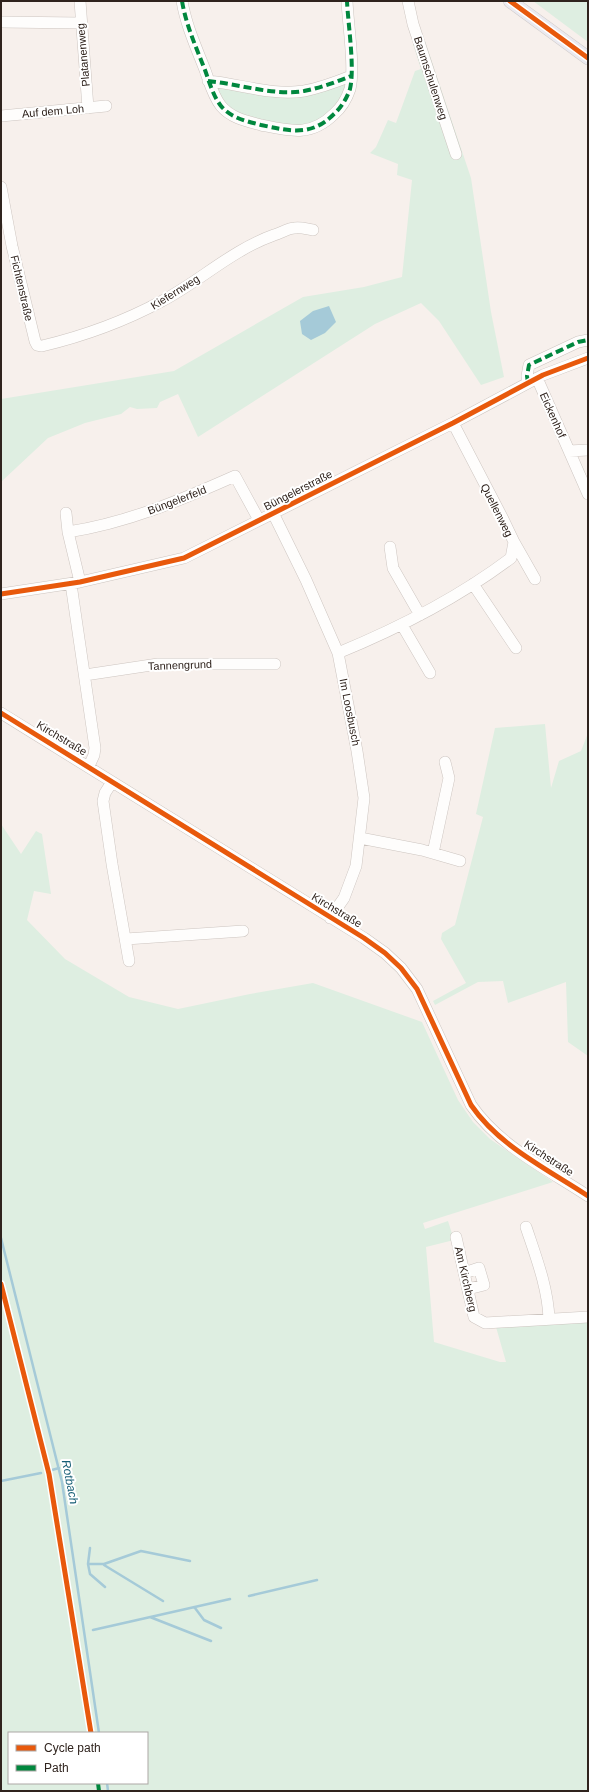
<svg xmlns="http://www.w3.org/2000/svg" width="589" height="1792" font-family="Helvetica,sans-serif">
<rect width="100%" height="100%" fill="#f7f0ec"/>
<path fill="#deeee1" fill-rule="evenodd" d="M533,1h55v41z
M425,41l46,137 20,134 13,65 -23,8 -42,-64 -18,-18 -46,21 -177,113 -20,-43 -18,8 -3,6 -20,1 -7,-2 -9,7 -36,9 -37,15 -47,44v-83l173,-28 129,-74 61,-10 38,-10 10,-97 -15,-5 1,-11 -28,-11 6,-6 12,-27 8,3 19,-52 6,-2 -8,-25z
M347,84l-5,16 -23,24 -31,3 -52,-13 -13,-13 -7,-14 80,7z
M545,724l6,64 8,-27 22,-10 7,-18v323l-20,-14 -2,-60 -58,21 -5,-22 -25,1 -43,23 -2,-4 33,-18 -25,-44 1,-6 13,-8 28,-108 -7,-3 19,-86z
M1,824l20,30 15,-23 6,3 9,60 -17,-3 -7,29 38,39 64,38 49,12 72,-15 63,-11 109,39 36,78 15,22 17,17 63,43 -130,41 2,6 23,-8 6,19 -28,7 8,95 66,20h6l-10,-35 92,-6v470h-587zM9,1733h138v50h-138z"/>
<path fill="#a5cad8" d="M329,306l7,16 -11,11 -14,7 -9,-6 -2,-13 13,-10z"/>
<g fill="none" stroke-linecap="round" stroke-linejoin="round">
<path stroke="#a5cad8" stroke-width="2.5" d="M1,1238l61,244 37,251
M52,1470l7,-2
M1,1481l40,-8
M90,1548l-2,16 2,10 15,13
M88,1564h16l37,-13 49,10
M104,1565l59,36
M249,1596l68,-16
M195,1608l9,12 17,8
M150,1617l61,24
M93,1630l137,-31
M107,1783l1,8"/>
<g stroke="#cdc5c0" stroke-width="12">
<path id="minor" d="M80,1l8,107
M182,1c4,24 14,46 23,69 4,11 8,26 16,36 10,12 25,15 40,19 29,6 50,12 73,-11 7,-6 13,-16 16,-25 5,-21 -2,-65 -3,-88
M408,1l5,23 43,130
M1,22l79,1
M208,81c32,3 65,15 96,10 16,-3 32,-9 47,-15
M1,116l105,-10
M1,187l11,59 23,95 2,4 5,1c42,-10 81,-24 120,-45 38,-20 70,-51 112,-66 7,-2 14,-7 21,-7 5,-1 12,1 18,2
M537,378l51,116
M528,383l-1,-7 2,-11 49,-23 10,-2
M569,451l19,-1
M66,513l2,19 12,50
M273,513l33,67 32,73 19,98 7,47 -8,68 -12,32 -14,20
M68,532c59,-9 113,-32 167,-56l24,44
M514,542l21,37
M390,547l3,21 27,47
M71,584l24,164 -1,7 -5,11
M473,584l43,64
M1,594l79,-12 104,-24 269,-135 90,-48 45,-17
M402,625l28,48
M338,653c61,-25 120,-55 173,-95l3,-16 -11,-23 -50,-96
M85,675l73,-11h117
M1,713l363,225 21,15 16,15 16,21 54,116c28,41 76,64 117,91
M112,782l-7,11 -2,8 9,63 17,97
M360,838l62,12 38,11
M433,853l16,-75 -4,-16
M126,939l117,-8
M526,1227c10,30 22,61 23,92
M456,1237l18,80 11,6 103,-6
M464,1273l15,-5 5,17 -16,4"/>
</g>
<g stroke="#d2cdcb" stroke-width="14">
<path id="major" d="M510,1l78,57"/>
</g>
<use href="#minor" stroke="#fefdfc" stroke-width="11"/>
<use href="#major" stroke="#ebeaf0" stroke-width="13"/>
<path stroke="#00873e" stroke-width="4" stroke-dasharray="8 4" stroke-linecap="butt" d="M182,1c4,24 14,46 23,69 4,11 8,26 16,36 10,12 25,15 40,19 29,6 50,12 73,-11 7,-6 13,-16 16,-25 5,-21 -2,-65 -3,-88
M208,81c32,3 65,15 96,10 16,-3 32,-9 47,-15
M528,383l-1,-7 2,-11 49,-23 10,-2
M98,1783l1,8"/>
<g stroke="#fff" stroke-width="8">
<path id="cycleway" d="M510,1l78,57
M1,594l79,-12 104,-24 269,-135 90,-48 45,-17
M1,713l363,225 21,15 16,15 16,21 54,116c28,41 76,64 117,91
M1,1284l48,190 42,259"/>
</g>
<use href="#cycleway" stroke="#e8590c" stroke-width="5"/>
</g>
<g text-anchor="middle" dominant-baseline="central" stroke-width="4" stroke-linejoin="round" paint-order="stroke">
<g font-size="11" fill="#2f231d" stroke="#fff">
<text transform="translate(83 55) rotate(-95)">Platanenweg</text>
<text transform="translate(431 78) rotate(72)">Baumschulenweg</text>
<text transform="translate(53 111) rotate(-5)">Auf dem Loh</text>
<text transform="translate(22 288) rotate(77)">Fichtenstraße</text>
<text transform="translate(175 292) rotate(-32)">Kiefernweg</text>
<text transform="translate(553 415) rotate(66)">Eickenhof</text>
<text transform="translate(298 490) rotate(-27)">Büngelerstraße</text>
<text transform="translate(177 500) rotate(-21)">Büngelerfeld</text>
<text transform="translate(497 510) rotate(63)">Quellenweg</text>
<text transform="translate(180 665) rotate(-2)">Tannengrund</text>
<text transform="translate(350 712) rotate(79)">Im Loosbusch</text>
<text transform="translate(62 738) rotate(31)">Kirchstraße</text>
<text transform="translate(337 910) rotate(31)">Kirchstraße</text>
<text transform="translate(549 1158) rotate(33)">Kirchstraße</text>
<text transform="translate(466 1279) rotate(77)">Am Kirchberg</text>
</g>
<g font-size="12" font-style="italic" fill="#165e75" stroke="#fff">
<text transform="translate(70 1482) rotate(79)">Rotbach</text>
</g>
</g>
<rect width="589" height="1792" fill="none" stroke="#2f231d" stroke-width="4"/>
<rect x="8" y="1732" width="140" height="52" fill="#ffffff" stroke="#aca7a5"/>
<rect x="16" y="1745" width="20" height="6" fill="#e8590c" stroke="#aca7a5"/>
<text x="44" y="1752" font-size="12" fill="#2f231d">Cycle path</text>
<rect x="16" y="1765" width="20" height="6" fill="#00873e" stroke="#aca7a5"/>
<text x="44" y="1772" font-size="12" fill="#2f231d">Path</text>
</svg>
